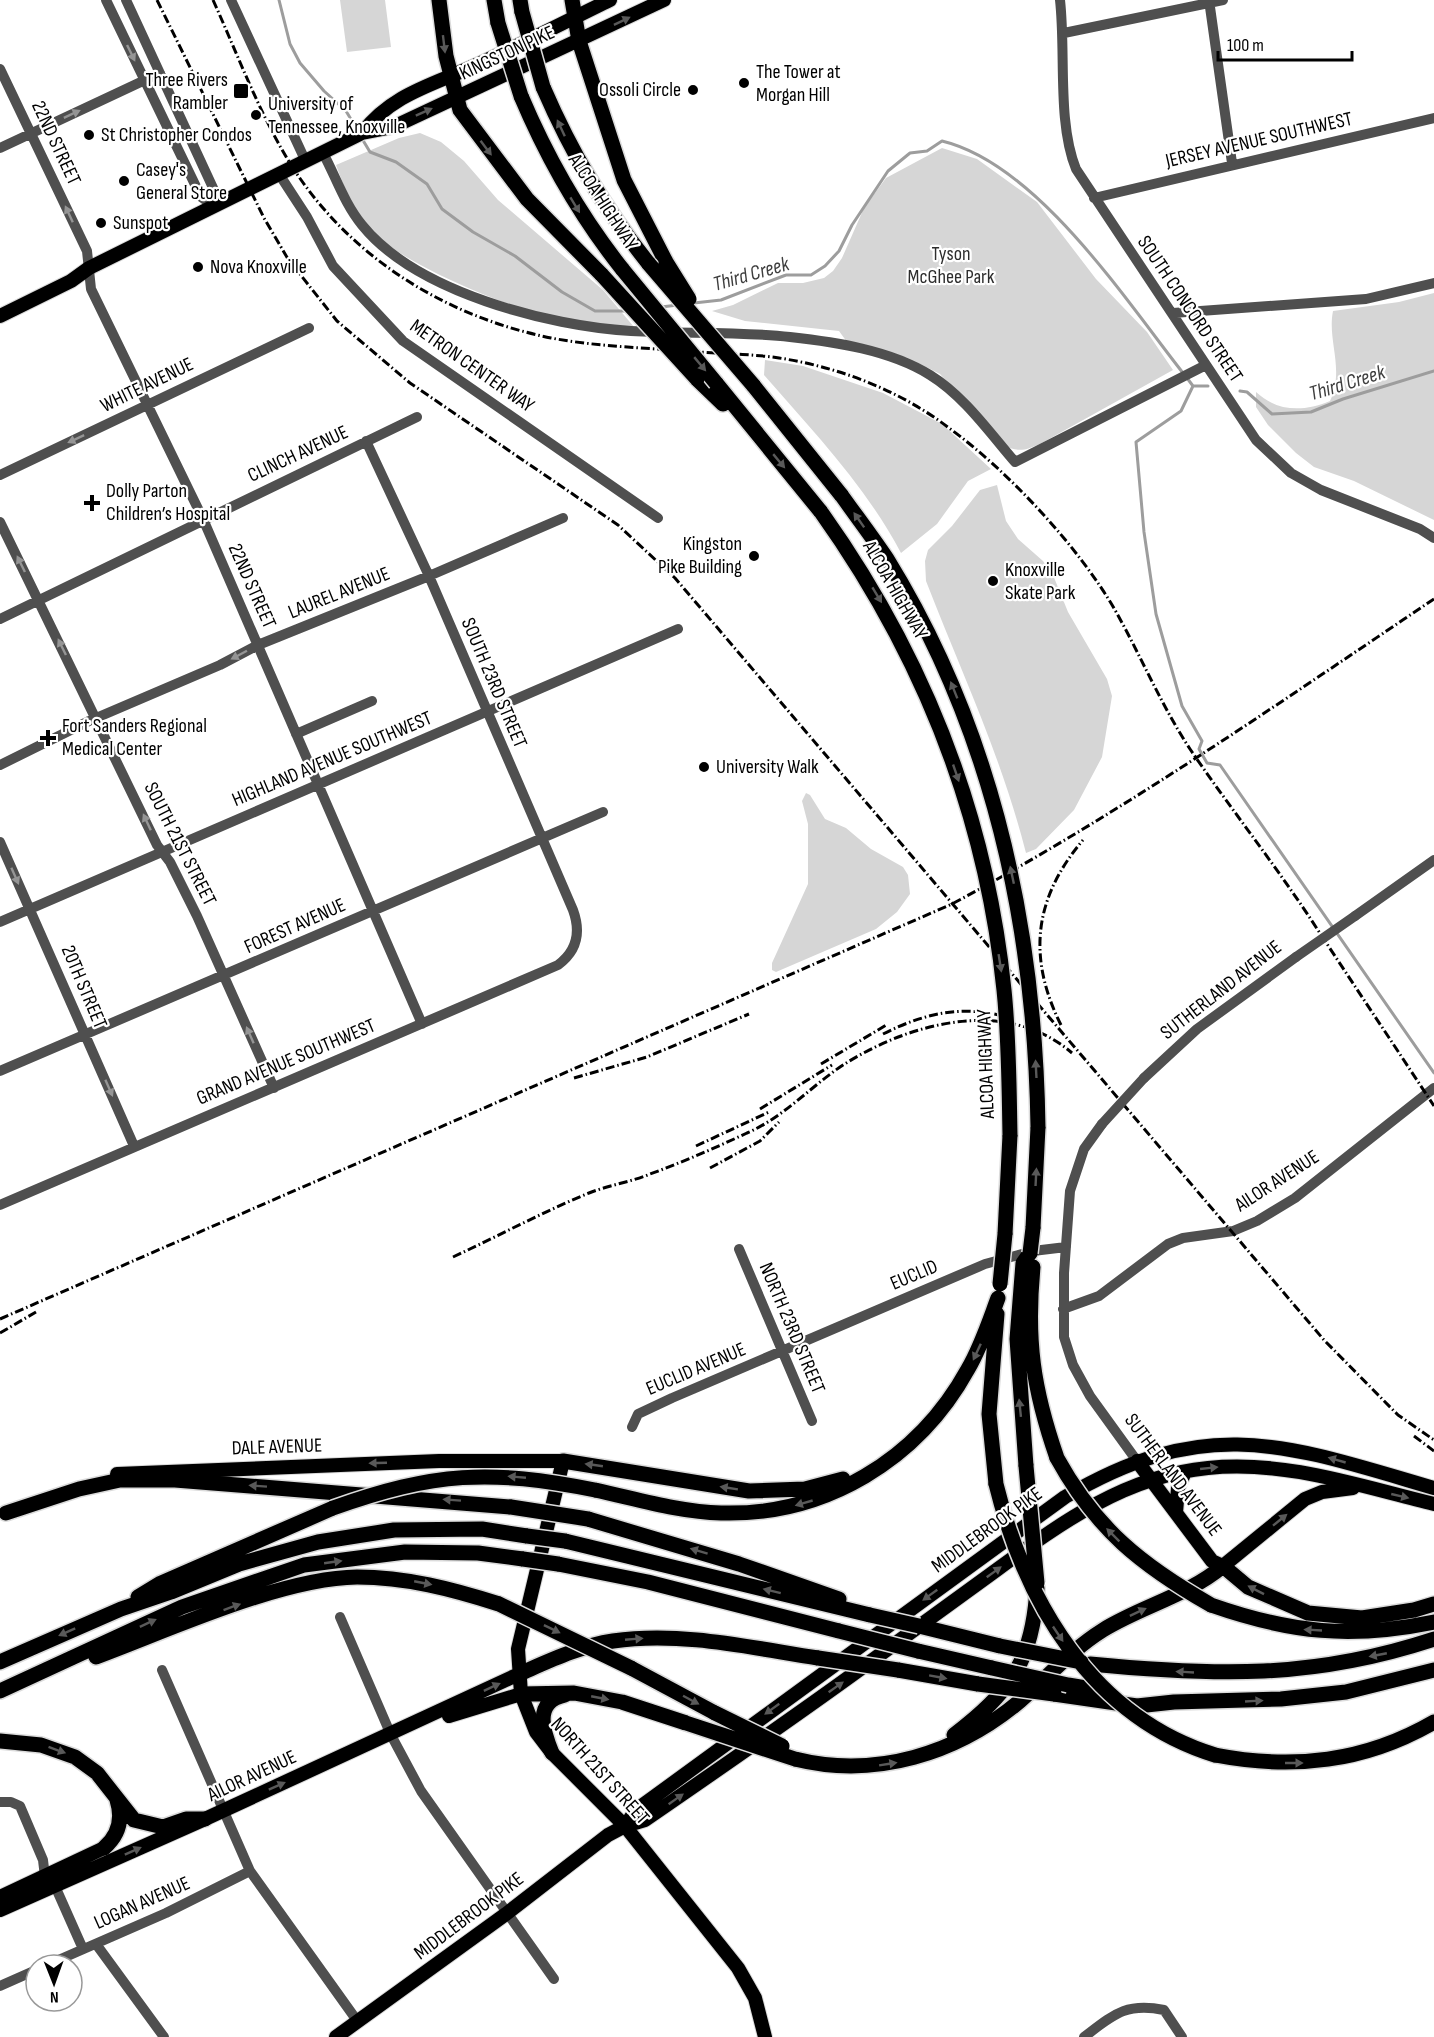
<svg xmlns="http://www.w3.org/2000/svg" width="1434" height="2037" font-family="'Sofia Sans Condensed',sans-serif">
<rect width="100%" height="100%" fill="#fff"/>
<path fill="#d6d6d6" d="M340,0h45l6,47 -44,5z
M420,133l21,9 23,19 34,39 105,90 31,37c-28,-3 -59,-4 -87,-11 -44,-11 -142,-51 -173,-83 -19,-19 -29,-43 -38,-68l63,-27z
M942,148l35,11 60,43 59,77 51,53 26,38 -133,74c-14,6 -22,9 -36,1l-64,-71 -32,-16 -61,-16 -8,-11 -94,-10 -33,-10 21,-6 45,-22h25l21,-5 9,-7 9,-13 22,-50 22,-30z
M1434,293v227l-80,-39 -40,-14 -18,-14 -28,-28 -12,-18v-15c22,20 47,20 74,9 15,-32 -3,-60 3,-90l66,-9z
M765,360l38,6 80,27 59,31 49,45 -23,12 -31,43 -36,29c-34,-65 -88,-122 -137,-178z
M997,485l9,36 12,18 25,22 10,14 15,37 39,67 5,17 -10,61 -28,53 -38,39 -10,4c-25,-98 -64,-179 -100,-272l-1,-20 3,-11 24,-24 28,-36z
M806,793l4,2 15,24 21,9 25,21 32,18 5,8 2,19 -13,18 -21,17 -100,43 -4,-2v-7l36,-79v-60l-6,-23z"/>
<g fill="none" stroke-linecap="round" stroke-linejoin="round">
<path stroke="#9d9d9d" stroke-width="3" d="M279,0l11,44 10,19 24,28 22,20 12,20
M361,137l9,15 26,10 31,22 15,25 31,23 42,24 47,36 33,19h33
M694,303l27,-3 65,-25h25l14,-9 14,-15 13,-26 36,-54 22,-18 17,-2 15,-10c95,23 182,157 241,232
M661,307l17,-2
M1187,378l6,8h15
M1193,386l-12,25 -45,31 8,90 12,82 26,92 20,35 -3,8 8,14 13,2 214,308
M1240,391l7,1 25,22 39,-2 32,-13 91,-28"/>
<g stroke="#dbdbdb" stroke-width="16">
<path id="major" d="M362,133c30,-39 70,-48 112,-67 46,-21 91,-44 136,-66
M0,316l71,-35 18,-13 273,-135 31,-6 271,-127
M1137,1461l75,100 11,5 82,-67 17,-7 31,-4
M117,1474l322,-13h124l-45,188 3,45 15,38 16,21 73,73 113,142 17,30 10,39
M1176,1513l2,-25 7,-16
M449,1716l72,-22
M625,1826l11,-16 429,-313c143,-84 222,-52 369,-9
M0,1897l104,-49
M0,1910l205,-91 314,-145
M336,2037l170,-123 102,-79 17,-9 20,-6c77,-53 154,-106 229,-161 39,-28 78,-57 117,-85 66,-48 132,-98 217,-106 77,-8 151,18 226,36"/>
</g>
<g stroke="#dbdbdb" stroke-width="18">
<path id="highway" d="M439,0l7,56 14,54 67,89 75,76
M494,0l4,23
M520,0l2,12
M572,0l7,41 45,139 42,82
M543,87c29,67 61,121 106,177
M521,96c27,64 59,120 102,174
M697,379l26,25
M716,383l105,129
M753,385l89,111
M1033,1228l5,-101
M1005,1234l5,-99
M1033,1267c-7,73 0,122 24,191
M563,1461l186,30 56,-2 38,-10
M1026,1466l-9,-127 6,-76 7,-10
M996,1484l-7,-70 8,-100
M595,1490c42,9 84,22 126,23 104,3 197,-53 247,-144 13,-22 21,-47 30,-71
M6,1513l73,-24 41,-9h55l336,27
M588,1519l151,45 100,35
M565,1541l305,74
M558,1564l90,18 191,49
M138,1597l23,-14 172,-75
M1211,1605c80,28 140,34 223,17
M919,1626l81,20
M918,1651l74,17
M96,1657c73,-27 185,-79 261,-80 49,0 95,12 142,27
M0,1662l121,-53 50,-17 68,-28 79,-22 76,-12 88,-1 45,7
M1090,1664c125,12 223,15 344,-25
M631,1668l84,45
M898,1670l80,14
M519,1674c30,-13 61,-28 94,-33 68,-10 139,7 205,17
M1068,1685l36,6
M0,1691l182,-84 122,-42 101,-13 73,1 45,6
M521,1694l53,-1 48,9 64,21
M1054,1694l83,12 37,-4 107,-3 65,-7 88,-22
M954,1735c56,-43 79,-74 83,-147
M0,1741l41,4 34,12 22,16 37,47 29,7 23,-8h19
M552,1753c-9,-22 -19,-51 13,-58
M1215,1755c78,15 150,7 219,-33
M795,1759c80,20 162,-5 225,-58 28,-24 51,-51 83,-71 39,-24 84,-34 120,-64l25,21 60,26 54,5 52,-8 20,-6
M104,1848c15,-13 19,-29 13,-48"/>
</g>
<path stroke="#4f4f4f" stroke-width="10" d="M106,0l95,197 13,9
M126,0l88,190v16
M231,0l75,162
M1060,0c6,53 -3,122 16,169l180,271 35,33 30,17 99,39 14,9
M1209,0l23,163
M1064,33l159,-33
M0,69l87,182 4,38 112,230 219,505
M0,148l160,-75
M323,153c13,24 21,50 39,72 54,67 186,101 269,106 53,3 106,0 159,6 45,5 100,13 140,38 34,21 59,57 85,87l191,-97
M279,174l28,43 26,49 70,75 255,177
M1094,198l340,-80
M1173,313l193,-14 68,-16
M0,475l309,-147
M0,522l157,323 13,17 27,54 77,172
M0,619l417,-202
M296,734l76,-33
M0,765l89,-44 131,-56 38,-20 171,-69 134,-58
M0,842l134,304
M1355,916l79,-56
M0,922l678,-293
M0,1071l603,-259
M1144,1078l53,-49 99,-72
M1102,1124l-18,25 -14,42 -6,82v64l9,28 17,31 47,65
M0,1205l558,-240c19,-14 23,-33 15,-55l-144,-334 -63,-135
M739,1249l73,172
M1063,1309l36,-13 69,-52 15,-6 50,-7 24,-10 38,-23 139,-110
M632,1427l6,-13 34,-16 313,-134 48,-13 33,-4
M340,1617l51,118 30,56 133,188
M162,1670l88,201 108,151
M0,1802h11l9,4 23,54 2,17
M55,1886l28,63
M96,1944l68,93
M47,1965l119,-52 84,-42
M0,1986l36,-16
M1084,2037c29,-22 42,-35 80,-27l18,27"/>
<use href="#major" stroke="#000" stroke-width="14"/>
<use href="#highway" stroke="#000" stroke-width="15"/>
<path stroke="#000" stroke-width="3" stroke-dasharray="9 3 1.5 3" stroke-linecap="butt" d="M157,0l107,218 24,41 49,62 73,62 208,142 57,53 649,762 74,75 36,25
M213,0c24,53 45,110 75,160 58,95 155,156 263,178 48,9 99,10 149,14 26,2 53,2 79,6 60,9 122,33 170,70 58,42 130,119 166,182 26,46 46,95 75,139 38,56 80,109 118,166 42,64 84,127 126,191
M1061,1025c-34,-68 -27,-127 22,-185
M883,1034c40,-20 76,-29 121,-18
M821,1064l67,-40
M574,1078l73,-21 102,-43
M760,1109l72,-44
M696,1146l73,-34
M710,1168l50,-27 19,-19
M453,1257c45,-21 90,-45 136,-64 20,-8 42,-11 61,-19 33,-12 65,-26 97,-41 37,-16 63,-46 96,-68 66,-42 163,-69 229,-12
M0,1319l952,-415c168,-90 324,-199 482,-305
M0,1333l36,-21
M1414,1436l20,15"/>
<g stroke="#dbdbdb" stroke-width="18" stroke-linecap="butt">
<path id="highway-bridge" d="M522,12l21,75
M498,23l23,73
M666,262l23,37
M649,264l104,121
M623,270l93,113
M602,275l95,104
M842,496c15,21 31,42 45,63 106,172 148,368 151,568
M821,512c102,143 165,302 183,478 5,48 5,96 6,145
M1030,1253l3,-25
M1000,1284l5,-50
M1057,1458c39,71 84,107 154,147
M1026,1466l11,117
M996,1484c29,118 96,233 219,271
M511,1507l77,12
M333,1508c102,-36 156,-39 262,-18
M527,1536l38,5
M523,1559l35,5
M499,1604l132,64
M870,1615l49,11
M839,1631l79,20
M1000,1646l81,16
M818,1658l80,12
M992,1668l76,17
M978,1684l76,10
M715,1713l67,33
M686,1723l109,36"/>
</g>
<path stroke="#4f4f4f" stroke-width="10" d="M1296,957l59,-41
M1102,1124l42,-46"/>
<use href="#highway-bridge" stroke="#000" stroke-width="15"/>
</g>
<defs><path id="oneway-solid" d="M-6-.8H1V-3.2L6.5 0L1 3.2V.8H-6Z" transform="scale(1.5)"/></defs>
<g fill="#595959">
<use href="#oneway-solid" transform="translate(622 21) rotate(-26)"/>
<use href="#oneway-solid" transform="translate(444 44) rotate(83)"/>
<use href="#oneway-solid" transform="translate(424 112) rotate(-24)"/>
<use href="#oneway-solid" transform="translate(561 128) rotate(-115)"/>
<use href="#oneway-solid" transform="translate(486 148) rotate(53)"/>
<use href="#oneway-solid" transform="translate(575 205) rotate(59)"/>
<use href="#oneway-solid" transform="translate(700 364) rotate(50)"/>
<use href="#oneway-solid" transform="translate(779 461) rotate(50)"/>
<use href="#oneway-solid" transform="translate(859 520) rotate(-125)"/>
<use href="#oneway-solid" transform="translate(877 595) rotate(59)"/>
<use href="#oneway-solid" transform="translate(954 690) rotate(-112)"/>
<use href="#oneway-solid" transform="translate(956 773) rotate(71)"/>
<use href="#oneway-solid" transform="translate(1012 875) rotate(-102)"/>
<use href="#oneway-solid" transform="translate(1000 963) rotate(81)"/>
<use href="#oneway-solid" transform="translate(1036 1069) rotate(-93)"/>
<use href="#oneway-solid" transform="translate(1036 1177) rotate(-87)"/>
<use href="#oneway-solid" transform="translate(977 1352) rotate(115)"/>
<use href="#oneway-solid" transform="translate(1020 1408) rotate(-96)"/>
<use href="#oneway-solid" transform="translate(1337 1460) rotate(-164)"/>
<use href="#oneway-solid" transform="translate(378 1463) rotate(178)"/>
<use href="#oneway-solid" transform="translate(594 1465) rotate(-172)"/>
<use href="#oneway-solid" transform="translate(1209 1468) rotate(-6)"/>
<use href="#oneway-solid" transform="translate(517 1477) rotate(-175)"/>
<use href="#oneway-solid" transform="translate(258 1486) rotate(-176)"/>
<use href="#oneway-solid" transform="translate(729 1488) rotate(-171)"/>
<use href="#oneway-solid" transform="translate(1400 1496) rotate(13)"/>
<use href="#oneway-solid" transform="translate(452 1500) rotate(-176)"/>
<use href="#oneway-solid" transform="translate(804 1503) rotate(164)"/>
<use href="#oneway-solid" transform="translate(1280 1520) rotate(-39)"/>
<use href="#oneway-solid" transform="translate(1113 1535) rotate(-135)"/>
<use href="#oneway-solid" transform="translate(699 1551) rotate(-163)"/>
<use href="#oneway-solid" transform="translate(333 1562) rotate(-8)"/>
<use href="#oneway-solid" transform="translate(994 1572) rotate(-36)"/>
<use href="#oneway-solid" transform="translate(423 1583) rotate(11)"/>
<use href="#oneway-solid" transform="translate(1256 1590) rotate(-153)"/>
<use href="#oneway-solid" transform="translate(772 1591) rotate(-166)"/>
<use href="#oneway-solid" transform="translate(930 1595) rotate(144)"/>
<use href="#oneway-solid" transform="translate(232 1607) rotate(-20)"/>
<use href="#oneway-solid" transform="translate(1138 1612) rotate(-25)"/>
<use href="#oneway-solid" transform="translate(148 1623) rotate(-25)"/>
<use href="#oneway-solid" transform="translate(552 1629) rotate(26)"/>
<use href="#oneway-solid" transform="translate(1313 1630) rotate(-177)"/>
<use href="#oneway-solid" transform="translate(67 1632) rotate(156)"/>
<use href="#oneway-solid" transform="translate(1058 1634) rotate(56)"/>
<use href="#oneway-solid" transform="translate(634 1639) rotate(-5)"/>
<use href="#oneway-solid" transform="translate(1378 1655) rotate(169)"/>
<use href="#oneway-solid" transform="translate(1185 1672) rotate(-177)"/>
<use href="#oneway-solid" transform="translate(938 1677) rotate(10)"/>
<use href="#oneway-solid" transform="translate(492 1687) rotate(-25)"/>
<use href="#oneway-solid" transform="translate(836 1687) rotate(-35)"/>
<use href="#oneway-solid" transform="translate(600 1698) rotate(11)"/>
<use href="#oneway-solid" transform="translate(691 1700) rotate(28)"/>
<use href="#oneway-solid" transform="translate(1254 1701) rotate(-3)"/>
<use href="#oneway-solid" transform="translate(772 1709) rotate(144)"/>
<use href="#oneway-solid" transform="translate(57 1750) rotate(20)"/>
<use href="#oneway-solid" transform="translate(1294 1763)"/>
<use href="#oneway-solid" transform="translate(888 1764) rotate(-9)"/>
<use href="#oneway-solid" transform="translate(277 1786) rotate(-24)"/>
<use href="#oneway-solid" transform="translate(676 1799) rotate(-35)"/>
<use href="#oneway-solid" transform="translate(133 1851) rotate(-24)"/>
</g>
<g fill="#959595">
<use href="#oneway-solid" transform="translate(131 53) rotate(64)"/>
<use href="#oneway-solid" transform="translate(72 114) rotate(-25)"/>
<use href="#oneway-solid" transform="translate(69 214) rotate(-115)"/>
<use href="#oneway-solid" transform="translate(76 439) rotate(155)"/>
<use href="#oneway-solid" transform="translate(21 564) rotate(-116)"/>
<use href="#oneway-solid" transform="translate(62 647) rotate(-116)"/>
<use href="#oneway-solid" transform="translate(239 655) rotate(152)"/>
<use href="#oneway-solid" transform="translate(147 822) rotate(-115)"/>
<use href="#oneway-solid" transform="translate(15 876) rotate(66)"/>
<use href="#oneway-solid" transform="translate(250 1035) rotate(-114)"/>
<use href="#oneway-solid" transform="translate(109 1088) rotate(66)"/>
</g>
<g fill="#000" stroke="#fff" stroke-width="2">
<circle cx="744" cy="83" r="6"/>
<circle cx="693" cy="90" r="6"/>
<rect x="233" y="83" width="16" height="16" rx="3"/>
<circle cx="256" cy="115" r="6"/>
<circle cx="89" cy="135" r="6"/>
<circle cx="124" cy="181" r="6"/>
<circle cx="101" cy="223" r="6"/>
<circle cx="198" cy="267" r="6"/>
<path d="M89 494h6v6h6v6h-6v6h-6v-6h-6v-6h6z"/>
<circle cx="754" cy="556" r="6"/>
<circle cx="993" cy="581" r="6"/>
<path d="M45 729h6v6h6v6h-6v6h-6v-6h-6v-6h6z"/>
<circle cx="704" cy="767" r="6"/>
</g>
<g text-anchor="middle" dominant-baseline="central" stroke-width="4.5" stroke-linejoin="round" paint-order="stroke">
<g font-size="20" fill="#000" stroke="#fff">
<text transform="translate(507 53) rotate(-25)">KINGSTON PIKE</text>
<text transform="translate(1259 140) rotate(-13)">JERSEY AVENUE SOUTHWEST</text>
<text transform="translate(56 143) rotate(65)">22ND STREET</text>
<text transform="translate(603 202) rotate(57)">ALCOA HIGHWAY</text>
<text transform="translate(1190 309) rotate(56)">SOUTH CONCORD STREET</text>
<text transform="translate(472 366) rotate(35)">METRON CENTER WAY</text>
<text transform="translate(147 385) rotate(-26)">WHITE AVENUE</text>
<text transform="translate(298 454) rotate(-25)">CLINCH AVENUE</text>
<text transform="translate(252 586) rotate(66)">22ND STREET</text>
<text transform="translate(895 590) rotate(60)">ALCOA HIGHWAY</text>
<text transform="translate(339 593) rotate(-22)">LAUREL AVENUE</text>
<text transform="translate(494 683) rotate(67)">SOUTH 23RD STREET</text>
<text transform="translate(332 759) rotate(-23)">HIGHLAND AVENUE SOUTHWEST</text>
<text transform="translate(180 844) rotate(63)">SOUTH 21ST STREET</text>
<text transform="translate(295 926) rotate(-24)">FOREST AVENUE</text>
<text transform="translate(84 987) rotate(67)">20TH STREET</text>
<text transform="translate(1221 990) rotate(-38)">SUTHERLAND AVENUE</text>
<text transform="translate(286 1062) rotate(-23)">GRAND AVENUE SOUTHWEST</text>
<text transform="translate(986 1064) rotate(-92)">ALCOA HIGHWAY</text>
<text transform="translate(1277 1181) rotate(-33)">AILOR AVENUE</text>
<text transform="translate(914 1275) rotate(-23)">EUCLID</text>
<text transform="translate(792 1328) rotate(67)">NORTH 23RD STREET</text>
<text transform="translate(696 1369) rotate(-23)">EUCLID AVENUE</text>
<text transform="translate(277 1447) rotate(-2)">DALE AVENUE</text>
<text transform="translate(1173 1475) rotate(53)">SUTHERLAND AVENUE</text>
<text transform="translate(987 1530) rotate(-36)">MIDDLEBROOK PIKE</text>
<text transform="translate(600 1771) rotate(48)">NORTH 21ST STREET</text>
<text transform="translate(252 1776) rotate(-25)">AILOR AVENUE</text>
<text transform="translate(142 1903) rotate(-24)">LOGAN AVENUE</text>
<text transform="translate(469 1916) rotate(-37)">MIDDLEBROOK PIKE</text>
</g>
<g font-size="20" fill="#000" stroke="#fff" text-anchor="start">
<text x="756" y="72">The Tower at<tspan x="756" dy="23">Morgan Hill</tspan></text>
<text x="228" y="80" text-anchor="end">Three Rivers<tspan x="228" dy="23">Rambler</tspan></text>
<text x="681" y="90" text-anchor="end">Ossoli Circle</text>
<text x="268" y="104">University of<tspan x="268" dy="23">Tennessee, Knoxville</tspan></text>
<text x="101" y="135">St Christopher Condos</text>
<text x="136" y="170">Casey's<tspan x="136" dy="23">General Store</tspan></text>
<text x="113" y="223">Sunspot</text>
<text x="210" y="267">Nova Knoxville</text>
<text x="106" y="491">Dolly Parton<tspan x="106" dy="23">Children’s Hospital</tspan></text>
<text x="742" y="544" text-anchor="end">Kingston<tspan x="742" dy="23">Pike Building</tspan></text>
<text x="1005" y="570">Knoxville<tspan x="1005" dy="23">Skate Park</tspan></text>
<text x="62" y="726">Fort Sanders Regional<tspan x="62" dy="23">Medical Center</tspan></text>
<text x="716" y="767">University Walk</text>
</g>
<g font-size="20" fill="#2d2d2d" stroke="#fff">
<text x="951" y="254">Tyson<tspan x="951" dy="23">McGhee Park</tspan></text>
</g>
<g font-size="21" font-style="italic" fill="#3e3e3e" stroke="#fff">
<text transform="translate(751 274) rotate(-16)">Third Creek</text>
<text transform="translate(1347 383) rotate(-17)">Third Creek</text>
</g>
</g>
<g transform="translate(54 1983) rotate(179)"><circle r="28" fill="#ffffff" stroke="#999999" stroke-width="1.5"/>
<path d="M0-4.5L10 22L0 15L-10 22Z" fill="#000000"/>
<text y="-9" font-size="16" font-weight="bold" text-anchor="middle" fill="#000000">N</text>
</g>
<path d="M1218 51v9h134v-9" fill="none" stroke="#000000" stroke-width="3"/>
<text x="1227" y="51" font-size="18" fill="#000000" stroke="#ffffff" stroke-width="4.5" paint-order="stroke">100 m</text>
</svg>
